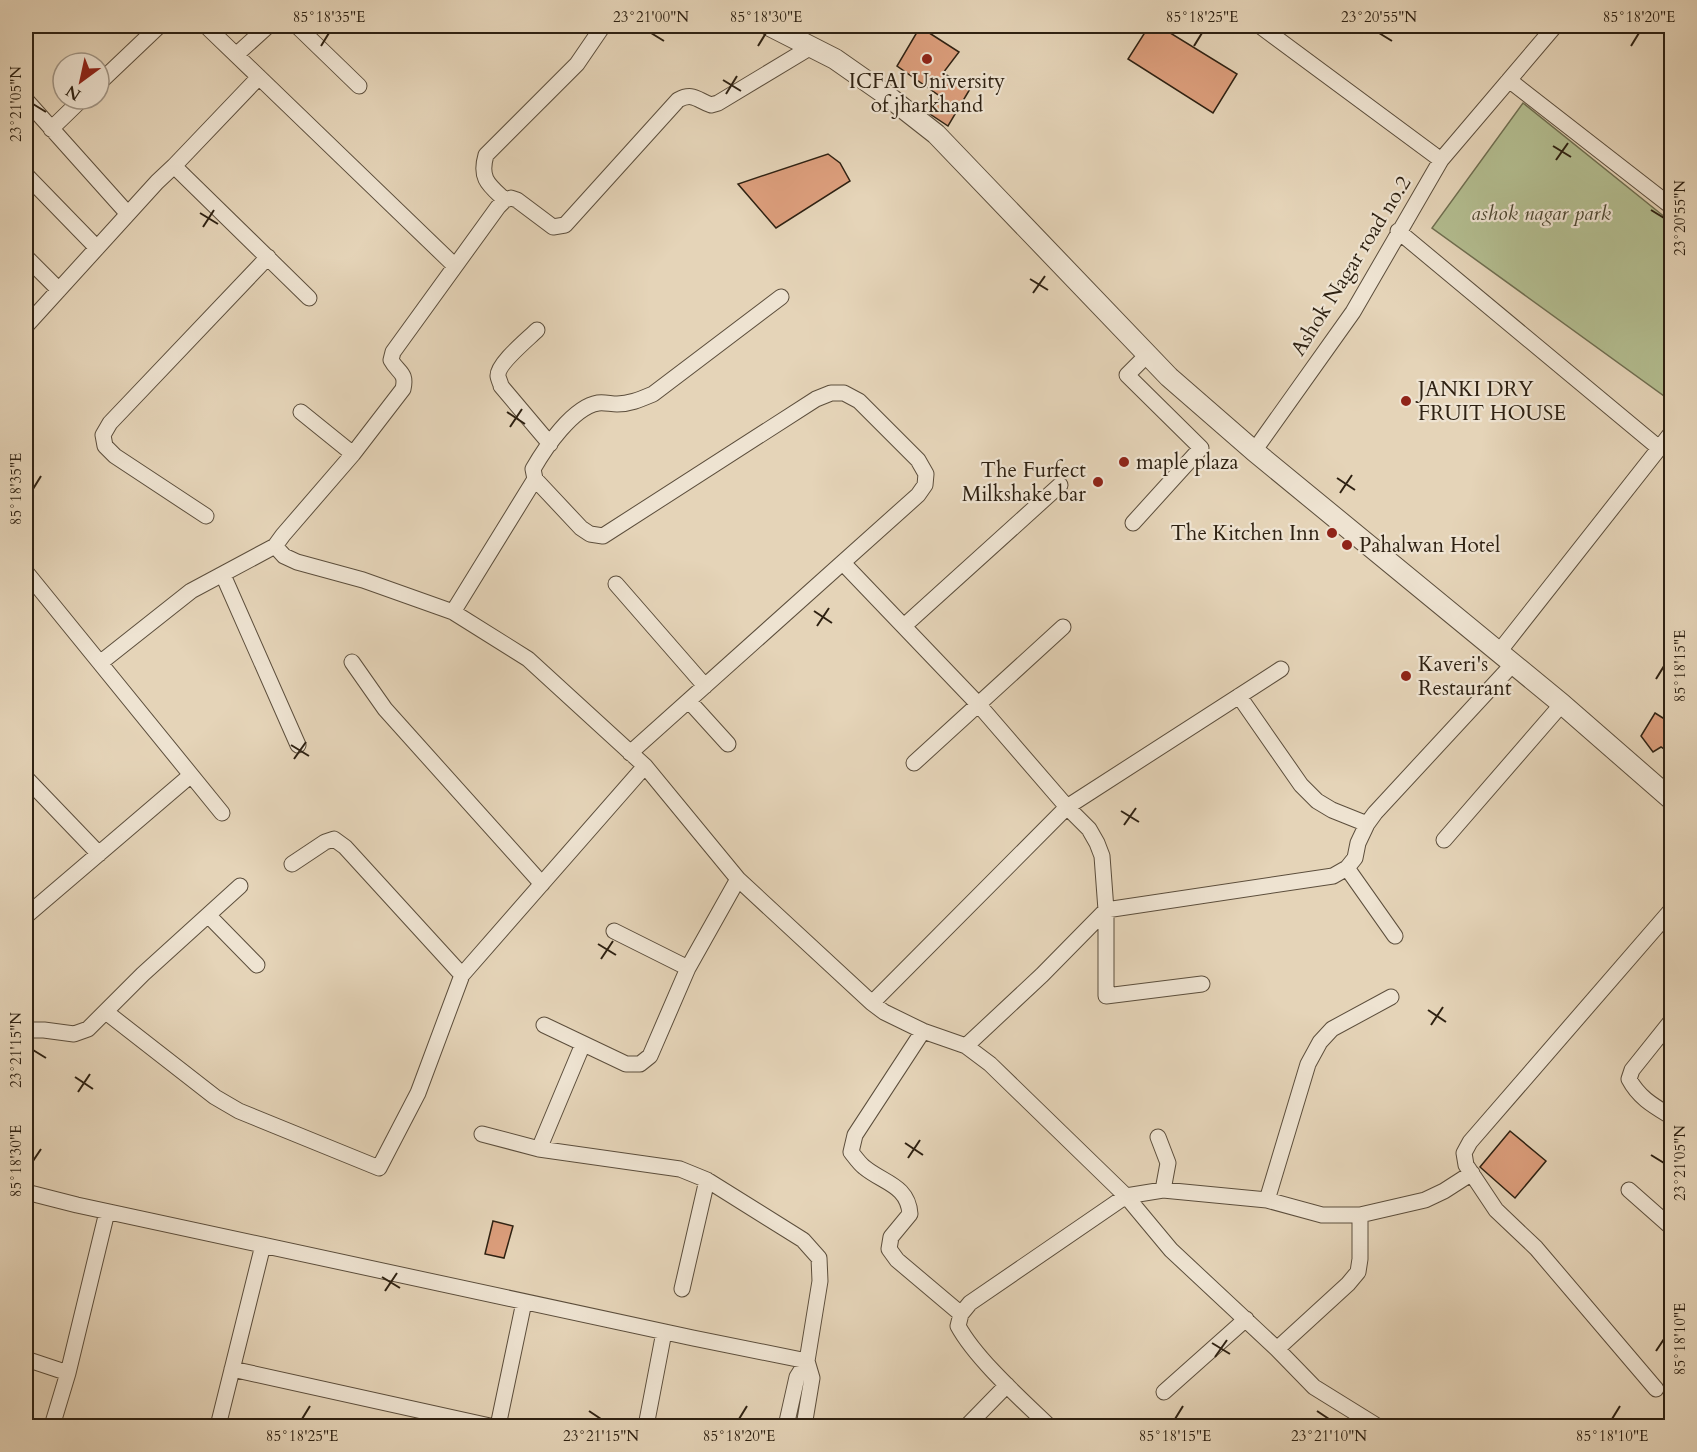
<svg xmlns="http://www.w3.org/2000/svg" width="1697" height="1452" font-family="Cardo,serif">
<rect width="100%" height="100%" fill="#e5d4b8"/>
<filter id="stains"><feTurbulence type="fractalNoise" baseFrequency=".00333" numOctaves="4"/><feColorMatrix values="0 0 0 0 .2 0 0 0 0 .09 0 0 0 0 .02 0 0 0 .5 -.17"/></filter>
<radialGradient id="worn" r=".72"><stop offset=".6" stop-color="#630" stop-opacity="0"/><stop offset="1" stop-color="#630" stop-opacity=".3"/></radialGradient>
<path fill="#b3bd90" stroke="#706f51" stroke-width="1.5" d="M1523,103l148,119v179l-239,-173z"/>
<path fill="#dc9e7c" stroke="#2e2112" stroke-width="1.5" d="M1149,26h10l78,48 -24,39 -85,-54z
M920,27l39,25 -16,21 27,16 -22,37 -18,-12 11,-17 -44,-31z
M828,154l12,9 10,18 -74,47 -38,-44z
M1655,713l16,10v31l-10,-7 -8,5 -12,-16z
M1510,1131l36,30 -31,37 -35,-31z
M493,1221l20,5 -9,32 -19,-4z"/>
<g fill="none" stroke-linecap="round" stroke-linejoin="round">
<g stroke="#5c4e3c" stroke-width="17">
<path id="minor" d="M206,26l249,240
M297,26l62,60
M1260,26l181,134
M811,47l-93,56 -7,2c-14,-5 -18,-13 -33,-5l-113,125 -12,2 -36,-27 -6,-2 -6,2 -7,7 -105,145 -2,8c7,13 16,12 12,29l-50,65 -70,81 -8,11 9,10 13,6 66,18 90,32 75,47 117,107 93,113 134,124 12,9 39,19 43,15 24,18 136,132 45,54 106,99 37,38 63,39
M236,55l32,-29
M1509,80l163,127
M99,83l60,-57
M26,100l102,114
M51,129l31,-30
M174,166l85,-89
M26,175l71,73
M505,200c-16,-15 -26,-21 -19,-45l91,-91 26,-38
M1398,231l261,217
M26,257l33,33
M26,326l131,-144 17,-16 135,132
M537,330c-9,9 -40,34 -39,46 0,2 3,8 3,10l49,58
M301,412l52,42
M1254,451l99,-139 88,-152 114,-134
M206,516l-91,-60 -10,-10 -2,-11 7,-12 158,-166
M1133,523l68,-75 -74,-73 20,-20
M843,563l135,141 89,103 22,22 8,14 5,13 4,54v86l96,-12
M26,572l196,241
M223,575l75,170
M616,584l89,102
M453,612l82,-133
M904,626l156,-141
M1498,653l174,-221
M352,662l33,47 157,175
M100,663l91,-72 84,-45
M1239,696l62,89 16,16 15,9 35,14
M689,701l39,43
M630,753l288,-258 7,-10 1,-11 -8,-14 -59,-59 -15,-8h-13l-15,6 -213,137 -13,-2 -9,-6 -46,-49 -2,-10c12,-21 40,-62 65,-66 6,-1 13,1 19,1 13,0 24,-5 36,-10l128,-97
M914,763l149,-136
M27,779l72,75
M1444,840l118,-136
M292,864l33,-22 9,-3 11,8 117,128
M1347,868l48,68
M208,915l49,50
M26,916l165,-141
M614,931l74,37
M872,1003l195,-196 214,-138
M106,1012l109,85 24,14 140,57 39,-75 44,-118 183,-209
M1672,1020l-40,50 -3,9c10,19 25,27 43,38
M544,1025l82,39h14l10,-8 38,-88 50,-89
M26,1030h18l30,4 14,-5 55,-55 97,-88
M923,1031l-68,104 -4,17c4,5 8,11 13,15 19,16 44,18 46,47l-19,23 -2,12 8,11 64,54
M966,1046l76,-71 64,-65 227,-34 14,-8 8,-10 3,-15 9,-19 8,-11 137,-148
M482,1134l57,15 141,20 27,11 96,60 16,18 1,23 -13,80 -10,16 -11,49
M1158,1137l10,26 -5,27
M539,1149l44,-105
M1629,1190l43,38
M26,1192l51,13 616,133 114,23
M1267,1200l41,-136 12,-22 12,-13 59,-32
M682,1289l25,-109
M1277,1349l71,-65 10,-12 2,-13v-44
M26,1359l42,14
M232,1369l258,57
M1656,1389l-120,-141 -40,-38 -30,-45 -2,-12 6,-11 202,-233
M1164,1392l82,-73
M52,1426l16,-53 39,-161
M218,1426l45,-181
M498,1426l26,-124
M646,1426l18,-94
M804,1426l8,-48 -5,-17
M967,1426l40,-41
M1049,1426c-28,-27 -73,-67 -91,-100l3,-12 9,-11 156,-107 37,-6 104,10 55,15h38l65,-15 19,-9 28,-18"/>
</g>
<g stroke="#5c4e3c" stroke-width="22">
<path id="tertiary" d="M770,26l65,33 50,35 51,40 233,243 85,74 308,253 110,96"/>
</g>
<use href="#minor" stroke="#eee3d1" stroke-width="15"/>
<use href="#tertiary" stroke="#eee3d1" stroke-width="20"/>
</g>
<path fill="none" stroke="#2e2112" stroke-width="2" d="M651,33l13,8M1379,33l13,8M321,46l8,-13M758,46l8,-13M1194,46l8,-13M1631,46l8,-13M723,80l18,11M726,94l11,-18M33,104l13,8M1553,146l18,11M1556,160l12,-17M1651,210l13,8M200,213l18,11M203,227l11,-17M1030,279l18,11M1033,293l12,-17M507,412l18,12M510,427l12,-18M1337,478l18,12M33,489l8,-13M1340,493l12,-18M814,611l18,12M817,626l12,-18M1656,679l8,-13M291,745l18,11M294,759l12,-17M1121,811l18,11M1124,825l12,-17M598,944l18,11M601,959l12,-18M1428,1010l18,12M1431,1025l12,-18M33,1050l13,8M75,1077l18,12M78,1092l12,-18M905,1143l18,12M1651,1155l13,8M908,1158l12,-18M33,1161l8,-12M382,1277l18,11M385,1291l12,-18M1212,1343l18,11M1656,1351l8,-12M1215,1357l12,-17M589,1411l12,8M1317,1411l12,8M302,1419l8,-13M739,1419l8,-13M1175,1419l8,-13M1612,1419l8,-13"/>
<g fill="#8f2418" stroke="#eee3d1" stroke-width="2">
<circle cx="927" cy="59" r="6"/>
<circle cx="1406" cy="401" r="6"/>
<circle cx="1124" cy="462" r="6"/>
<circle cx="1098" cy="482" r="6"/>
<circle cx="1332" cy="533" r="6"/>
<circle cx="1347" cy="545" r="6"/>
<circle cx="1406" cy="676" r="6"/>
</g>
<g text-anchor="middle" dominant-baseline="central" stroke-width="4.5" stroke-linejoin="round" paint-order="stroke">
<g font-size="21" fill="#2e2112" stroke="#eee3d1" text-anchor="start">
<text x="927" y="81" text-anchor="middle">ICFAI University<tspan x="927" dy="24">of jharkhand</tspan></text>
<text x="1418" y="389">JANKI DRY<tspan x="1418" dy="24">FRUIT HOUSE</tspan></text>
<text x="1136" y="462">maple plaza</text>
<text x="1086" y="470" text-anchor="end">The Furfect<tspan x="1086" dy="24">Milkshake bar</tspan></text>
<text x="1320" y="533" text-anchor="end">The Kitchen Inn</text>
<text x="1359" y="545">Pahalwan Hotel</text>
<text x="1418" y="664">Kaveri's<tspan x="1418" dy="24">Restaurant</tspan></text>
</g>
<g font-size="21" font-style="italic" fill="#4f4832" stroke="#eee3d1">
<text x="1541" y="213">ashok nagar park</text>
</g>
<g font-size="21" fill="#2e2112" stroke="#eee3d1">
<text transform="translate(1351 266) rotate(-58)">Ashok Nagar road no.2</text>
</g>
</g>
<rect width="1697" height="1452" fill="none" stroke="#e5d4b8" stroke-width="66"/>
<g transform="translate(81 81) rotate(213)"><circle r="28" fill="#eee3d1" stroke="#a19585" stroke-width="1.5"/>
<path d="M0-4.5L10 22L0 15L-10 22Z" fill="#8f2418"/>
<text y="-9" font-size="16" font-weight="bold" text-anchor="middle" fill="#2e2112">N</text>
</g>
<rect x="33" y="33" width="1631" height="1386" fill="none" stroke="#2e2112" stroke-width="2"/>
<g font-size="15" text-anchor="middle" fill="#2e2112">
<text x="329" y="22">85°18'35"E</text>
<text x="651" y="22">23°21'00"N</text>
<text x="766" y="22">85°18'30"E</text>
<text x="1202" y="22">85°18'25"E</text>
<text x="1379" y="22">23°20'55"N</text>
<text x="1639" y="22">85°18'20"E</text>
<text transform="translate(16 104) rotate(-90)" y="5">23°21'05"N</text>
<text transform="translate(1680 218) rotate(-90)" y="5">23°20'55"N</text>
<text transform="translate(16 489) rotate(-90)" y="5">85°18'35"E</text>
<text transform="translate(1680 666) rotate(-90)" y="5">85°18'15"E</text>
<text transform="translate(16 1050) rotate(-90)" y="5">23°21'15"N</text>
<text transform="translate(16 1161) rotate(-90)" y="5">85°18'30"E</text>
<text transform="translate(1680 1163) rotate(-90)" y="5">23°21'05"N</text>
<text transform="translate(1680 1339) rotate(-90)" y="5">85°18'10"E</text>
<text x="302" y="1441">85°18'25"E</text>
<text x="601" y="1441">23°21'15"N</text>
<text x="739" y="1441">85°18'20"E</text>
<text x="1175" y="1441">85°18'15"E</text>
<text x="1329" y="1441">23°21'10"N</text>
<text x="1612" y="1441">85°18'10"E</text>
</g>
<rect width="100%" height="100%" filter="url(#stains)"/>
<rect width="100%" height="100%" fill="url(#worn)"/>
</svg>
